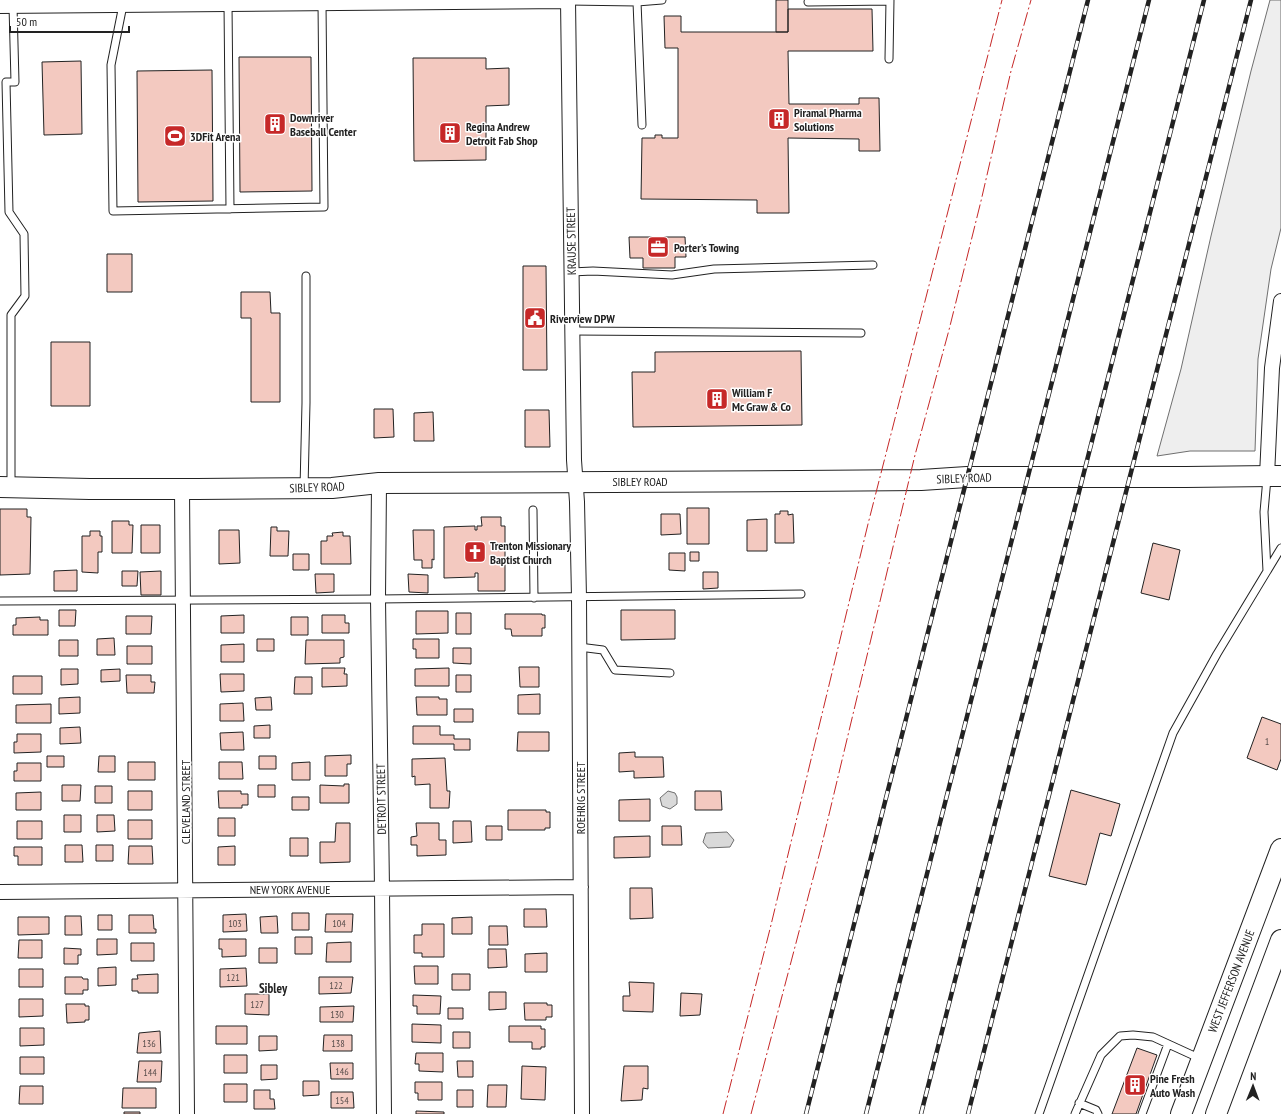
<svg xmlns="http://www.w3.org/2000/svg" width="1281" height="1114" font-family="'PT Sans Narrow',sans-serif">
<rect width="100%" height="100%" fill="#fff"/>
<path fill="#eee" stroke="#6f6f6f" d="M1270,0h11v228l-10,41 -13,90 -3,92h-65l-33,5 24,-87 30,-133 40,-165z"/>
<path fill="#d9d9d9" stroke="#6f6f6f" d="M668,791l7,2 2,4v7l-7,5 -8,-3 -2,-8z
M727,832l7,8 -4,7 -22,1 -5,-6 3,-9z"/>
<path fill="#f3c9c0" stroke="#222" d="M776,0h12v32h-12z
M788,9h84l1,42h-85l1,53h70v-6h20l1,53h-21v-12l-71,-1 1,75h-32v-13l-116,-1 1,-61h13v-3h7v3h16v-90h-13l-1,-32h17v16h107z
M239,57h72l1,134 -72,1z
M413,58h73v11l23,-1v37l-23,1v54l-72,1z
M81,61l1,73 -38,1 -2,-73z
M212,70l1,131 -75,1 -1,-131z
M629,237h56l1,20h-11v11h-32v-10h-13z
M107,254h25v38h-25z
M523,266h23l1,104h-24z
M241,292h29l1,21h9v89h-29v-84h-10z
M51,342h39v64h-39z
M801,351l1,74 -169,2 -1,-55h23v-20z
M374,409h19l1,28 -20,1z
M525,410h24l1,37h-25z
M433,412l1,29h-20v-28z
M687,508h22v36h-22z
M0,509h27v8h4l-1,57 -30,1z
M780,511h8v4l5,-1 1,29h-19v-29h5z
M661,514h19l1,20 -20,1z
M481,517h20v9h4v65h-27v-18h-3v4l-31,1v-51l31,-1v4h2v-4h5z
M767,519v32h-20v-31z
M112,521h17v4h4l-1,28h-20z
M141,525h19v28h-19z
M271,527h6v4h12l-1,25h-18z
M219,530h20l1,33 -21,1z
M413,530h21v30l-2,-1v9h-10v-8h-8z
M90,531h10v5h2v16h-4v21l-16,-1v-36h8z
M343,532v4h7l1,28h-30v-23h6v-5h6l-1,-3z
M1153,543l27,7 -11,50 -28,-7z
M690,552h9v9h-9z
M669,553h16v18l-16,-1z
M293,554h16v16h-16z
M77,570v21h-23v-20z
M122,571h16l-1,15h-15z
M161,571v24h-20l-1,-23z
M703,572h15v16l-15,1z
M315,574h19v18l-18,1z
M408,574l20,1v18l-19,-1z
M59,610h17l-1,16h-16z
M621,610h54v29l-54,1z
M416,611h32v22l-32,1z
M456,613h15v21h-15z
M505,614h37v1h3v13h-3v8h-30l-1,-7h-6z
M244,615v18h-23v-17z
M322,615h23v8h4v10h-27z
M126,616h26l-1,18h-25z
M40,617v3h8v15h-35v-10h3v-7z
M291,617h17v18h-17z
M114,638l1,17h-18v-16z
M257,639h17v12h-17z
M413,639h26v19h-23v-9h-3z
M59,640h19v16h-19z
M306,640h38v17l-4,1v5l-35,1z
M244,644v18h-23v-17z
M127,646h25v18h-25z
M453,648h18v16l-18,-1z
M519,667h20v20h-19z
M322,668h23l-1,6h3v12l-25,1z
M449,668v18h-34v-17z
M61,669h17v15l-17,1z
M120,669v12l-19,1v-12z
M220,674h24v17l-23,1z
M126,675h25v7h4l-1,11h-27z
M456,675h15v17h-15z
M13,676h29v18h-29z
M295,677h17v17h-18z
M540,694v20h-22v-19z
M80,697v16l-21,1v-16z
M271,697l1,13h-16l-1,-12z
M416,697h23v2h8v16h-30z
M243,703l1,18h-24v-17z
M51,704v19h-35v-18z
M454,709h19v13h-19z
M1262,717l19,7v35l-4,11 -30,-12z
M270,725v13h-16v-12z
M413,726h27v9h14v4h16v11h-16v-6h-41z
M80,727l1,16 -21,1v-16z
M243,732l1,18h-23l-1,-17z
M518,732h31v19h-32z
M17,734h24v18l-27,1v-11h3z
M635,752v5h28l1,20 -30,1v-7l-15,1v-19z
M351,755v9h-4v12h-22v-20z
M47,756h17v11h-17z
M99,756h16v16h-17z
M259,756h17v13h-17z
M445,758l2,33h3l-1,17h-19v-24l-15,1v-9l-3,1v-18z
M128,762h27v18h-27z
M219,762h23l1,17h-24z
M310,762v18h-18v-17z
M17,763h24v18h-27v-10h3z
M344,784h5v19h-29v-18l24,1z
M62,785h19l-1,16h-18z
M258,785h17v12h-17z
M95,786h17v17h-17z
M1071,790l49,14 -9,32 -11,-3 -14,52 -37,-9z
M128,791h24v19h-24z
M218,791h23v3h7v11h-6v3h-23z
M695,791h26l1,19h-27z
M41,792v18h-25v-17z
M292,797h17v13h-17z
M650,799v22h-31v-21z
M508,810h38v2h4v16h-5v2h-37z
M64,815h17v17h-17z
M97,815h17l1,16 -18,1z
M218,818h17v18h-17z
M128,820h24v19h-24z
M17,821h25v18h-25z
M453,821h18l1,21 -19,1z
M336,823h14v39l-30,1v-21h15z
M416,823h23v17h7v15l-29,1v-11h-6v-8l6,-1z
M486,826h16v14h-16z
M662,826h19l1,19h-20z
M650,836v21l-36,1v-21z
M290,838h18v18h-18z
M65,845h17l1,17h-18z
M96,845h17v16h-17z
M129,846h23l1,18h-25z
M235,846v19h-17v-18z
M14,847h28v18h-24v-9h-4z
M630,888h22l1,30 -23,1z
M524,909h22l1,18h-23z
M292,913h17v17h-17z
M246,914l1,17 -24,1v-17z
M326,914h27l-1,18h-27z
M98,915h14v15h-14z
M129,915h24l1,14h2v4h-27z
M65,916h16l1,19h-17z
M277,916l1,17h-17l-1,-16z
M18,917h31v17l-31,1z
M472,917v17h-20v-16z
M422,924h22v33h-22v-4h-8v-18h8z
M489,926h18l1,19h-19z
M295,937h17v17h-17z
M97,939h20v15l-20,1z
M219,939h27v17l-24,1v-8h-3z
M19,940h23v18h-24z
M351,942v20h-25l1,-19z
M131,943h23v18h-23z
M64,948l17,1v6h-3v9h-14z
M259,948h18v15h-18z
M488,949h18l1,18 -19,1z
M547,953v19h-22v-18z
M414,966h24v18h-23z
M116,967v18l-18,1v-18z
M246,968l1,18 -27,1v-18z
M19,969h24v18h-24z
M158,974v19h-20v-2h-6v-12h6l-1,-4z
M452,974h18v16h-18z
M65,977h17l1,2h5v11h-5v4h-18z
M319,977h34l-2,16 -32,1z
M629,982l25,1 -1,29 -30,-1v-15h7z
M489,992h17v17l-17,1z
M681,993l21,1 -2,21 -20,1z
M245,994h24v21l-24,-1z
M413,995l28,1 -1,18h-23v-8h-4z
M19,999h24v17l-24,1z
M524,1003h23v2h5v12h-6v3h-21z
M66,1004h19v2h4v14h-4v2l-18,1z
M354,1006l-1,16h-33v-15z
M448,1008h15v11h-15z
M412,1024l29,1v18l-29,-1z
M216,1026h31v18h-31z
M509,1026h32v3h4v18h-4v2h-9v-7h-23z
M20,1028h24v17l-24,1z
M160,1031l1,22h-24l2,-20z
M453,1032h17v16h-17z
M324,1035h28v16h-29z
M259,1036h18v14l-18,1z
M1137,1048l20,7 -21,59h-24z
M416,1053h27v19l-24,-1v-7h-4z
M224,1055h23v18h-23z
M20,1057h24v17h-24z
M139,1061h23l-1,21h-24z
M457,1061h16v16h-15z
M330,1063h23v16h-22z
M261,1065h16v14l-16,1z
M522,1066l24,1 -1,33 -24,-1z
M624,1066h24v23l-5,-1 -1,12 -21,1z
M303,1081h16v14l-16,1z
M415,1082h27v18h-24v-7h-3z
M224,1084h23v18h-23z
M488,1085h19l-1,22h-19z
M20,1086h23v18h-24z
M123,1088h33v20h-34z
M254,1090h16v9h4l1,10h-21z
M457,1090h16v17h-16z
M331,1092h22l1,16h-23z
M416,1111l28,1v2h-28z
M124,1112h16v2h-16z"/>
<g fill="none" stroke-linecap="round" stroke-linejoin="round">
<g stroke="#222" stroke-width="9">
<path id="lane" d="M637,0v2l25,-2
M568,1l69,1 5,123
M808,2l82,-1
M228,4l2,205
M123,5l-12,60 2,146 211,-4 -2,-204
M889,59l1,-59
M571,272l22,-1 79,4 42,-6 159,-4
M572,331l289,2
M11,487v-172l14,-19 -1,-62 -15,-22 -3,-130h9l-2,-76
M304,488l2,-85v-127
M533,510l1,88
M1267,571l-3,-59 3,-34
M0,601l378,-2 423,-5
M579,647l24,3 12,20 55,3
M1079,1103l17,7 2,4
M1039,1114l134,-381 44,-79 64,-106
M1075,1114l26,-59 19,-19 13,-1 20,2 48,22
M1142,1114l26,-70"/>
</g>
<g stroke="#222" stroke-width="16">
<path id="street" d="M568,0l6,460 3,42 2,95 3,517
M0,6l568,-5
M1267,476l5,-108 9,-67
M379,483l-1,116 4,290 2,225
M182,489l5,625
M0,892l581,-5"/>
</g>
<g stroke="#222" stroke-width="22">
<path id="secondary" d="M0,487l90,2h107l135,-1 47,-5 421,-2 121,-1 46,-3h219l95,-1
M1181,1114l100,-265
M1216,1114l65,-174"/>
</g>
<use href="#lane" stroke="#fff" stroke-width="7"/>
<use href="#street" stroke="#fff" stroke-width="14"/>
<use href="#secondary" stroke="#fff" stroke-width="20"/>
<g stroke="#222" stroke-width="4.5">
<path id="rail" d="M806,1114l282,-1114
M866,1114l283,-1114
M921,1114l283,-1114
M968,1114l283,-1114"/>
</g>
<use href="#rail" stroke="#fff" stroke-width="3" stroke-dasharray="9" stroke-linecap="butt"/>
<path stroke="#c62828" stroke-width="1" stroke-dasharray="14 3 2 3" stroke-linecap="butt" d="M723,1114l47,-185 98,-405 134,-524
M751,1114l70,-266 94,-393 34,-125 32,-129 30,-130 20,-71"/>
</g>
<defs>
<g id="building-square" transform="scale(1.15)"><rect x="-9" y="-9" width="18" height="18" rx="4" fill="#c62828" stroke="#fff"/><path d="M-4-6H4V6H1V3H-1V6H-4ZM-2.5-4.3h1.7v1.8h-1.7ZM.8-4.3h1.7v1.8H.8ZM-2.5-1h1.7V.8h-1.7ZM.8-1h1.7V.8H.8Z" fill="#fff"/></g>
<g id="stadium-square" transform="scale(1.15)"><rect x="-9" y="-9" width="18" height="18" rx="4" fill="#c62828" stroke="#fff"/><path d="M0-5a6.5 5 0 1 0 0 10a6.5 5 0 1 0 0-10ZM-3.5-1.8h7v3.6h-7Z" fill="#fff"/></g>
<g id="office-square" transform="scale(1.15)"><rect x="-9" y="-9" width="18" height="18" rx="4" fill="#c62828" stroke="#fff"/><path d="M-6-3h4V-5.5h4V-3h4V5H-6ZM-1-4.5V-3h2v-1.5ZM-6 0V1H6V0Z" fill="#fff"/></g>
<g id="civic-square" transform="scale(1.15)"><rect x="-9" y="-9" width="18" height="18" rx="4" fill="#c62828" stroke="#fff"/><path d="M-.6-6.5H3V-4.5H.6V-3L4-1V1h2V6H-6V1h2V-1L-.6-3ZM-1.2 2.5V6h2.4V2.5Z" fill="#fff"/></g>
<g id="church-square" transform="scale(1.15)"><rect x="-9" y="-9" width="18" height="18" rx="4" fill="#c62828" stroke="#fff"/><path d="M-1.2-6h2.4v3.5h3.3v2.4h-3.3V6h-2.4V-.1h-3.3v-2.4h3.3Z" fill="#fff"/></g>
</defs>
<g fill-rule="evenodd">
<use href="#building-square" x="779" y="119"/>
<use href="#building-square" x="275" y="124"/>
<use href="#building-square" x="450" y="133"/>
<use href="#stadium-square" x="175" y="136"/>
<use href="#office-square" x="658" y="247"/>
<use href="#civic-square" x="535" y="318"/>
<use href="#building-square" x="717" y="399"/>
<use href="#church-square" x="475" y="552"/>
<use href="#building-square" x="1135" y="1085"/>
</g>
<g text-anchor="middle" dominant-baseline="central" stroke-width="3" stroke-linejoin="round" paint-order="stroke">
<g font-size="10" fill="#564c4a">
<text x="1267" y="741">1</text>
<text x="235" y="923">103</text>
<text x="339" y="923">104</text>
<text x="233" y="977">121</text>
<text x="336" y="985">122</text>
<text x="257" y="1004">127</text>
<text x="337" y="1014">130</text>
<text x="149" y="1043">136</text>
<text x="338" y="1043">138</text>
<text x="342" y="1071">146</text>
<text x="150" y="1072">144</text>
<text x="342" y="1100">154</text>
</g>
<g font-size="12" font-weight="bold" fill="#222" stroke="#fff" text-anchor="start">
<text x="794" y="112">Piramal Pharma<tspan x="794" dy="14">Solutions</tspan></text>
<text x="290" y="117">Downriver<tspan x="290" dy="14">Baseball Center</tspan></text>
<text x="466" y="126">Regina Andrew<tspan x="466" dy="14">Detroit Fab Shop</tspan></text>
<text x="190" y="136">3DFit Arena</text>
<text x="674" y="247">Porter's Towing</text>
<text x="550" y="318">Riverview DPW</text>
<text x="732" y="392">William F<tspan x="732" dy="14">Mc Graw &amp; Co</tspan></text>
<text x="490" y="545">Trenton Missionary<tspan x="490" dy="14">Baptist Church</tspan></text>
<text x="1150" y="1078">Pine Fresh<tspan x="1150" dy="14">Auto Wash</tspan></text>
</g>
<g font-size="12" fill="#222" stroke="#fff">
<text transform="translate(571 241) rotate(-91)">KRAUSE STREET</text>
<text transform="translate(964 478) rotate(-2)">SIBLEY ROAD</text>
<text x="640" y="481">SIBLEY ROAD</text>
<text transform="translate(317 487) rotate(-2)">SIBLEY ROAD</text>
<text transform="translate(580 798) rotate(-90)">ROEHRIG STREET</text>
<text transform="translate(381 799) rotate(-91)">DETROIT STREET</text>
<text transform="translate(185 802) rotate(-90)">CLEVELAND STREET</text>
<text x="290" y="889">NEW YORK AVENUE</text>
<text transform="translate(1231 981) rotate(-69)">WEST JEFFERSON AVENUE</text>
</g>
<g font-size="13" font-weight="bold" fill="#222" stroke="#fff">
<text x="273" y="988">Sibley</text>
</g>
</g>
<g transform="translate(1253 1086) rotate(1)" stroke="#ffffff" stroke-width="3" paint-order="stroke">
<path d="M0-3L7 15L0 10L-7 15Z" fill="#222222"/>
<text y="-6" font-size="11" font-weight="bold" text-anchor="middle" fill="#222222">N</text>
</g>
<path d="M10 26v6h119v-6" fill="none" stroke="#222222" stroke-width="2"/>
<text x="16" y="26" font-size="12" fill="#222222" stroke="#ffffff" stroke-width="3" paint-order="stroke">50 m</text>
</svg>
